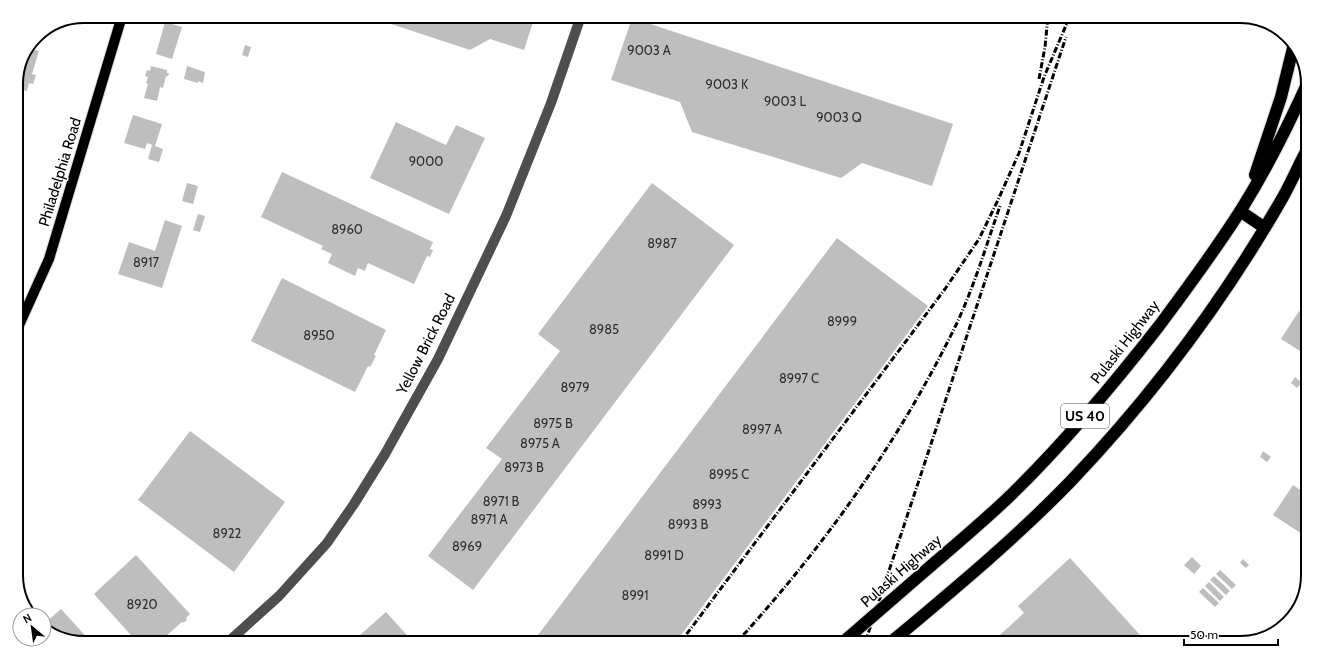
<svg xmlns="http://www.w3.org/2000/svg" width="1324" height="659" font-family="Cabin,sans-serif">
<rect width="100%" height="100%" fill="#fff"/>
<path fill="#bebebe" d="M375,16h160l-11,34 -34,-11 -20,11 -94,-31z
M632,18l321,106 -21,62 -70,-23 -21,15 -149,-46 -12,-30 -69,-22z
M165,22l17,5 -10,32 -16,-5z
M245,45l6,2 -3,10 -6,-2z
M30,49l9,2 -7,23 4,1 -3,9 -4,-1 -2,8 -11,-3v-8z
M151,66l16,4v3h2l-1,3h-2l-3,12 -3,-1 -3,14 -13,-3 4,-14 -2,-1 2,-6 -3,-1 2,-6 3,1z
M187,66l18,6 -2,11 -5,-2v2l-14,-4z
M133,115l29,9 -7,22 -8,-3 -2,6 -21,-6z
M16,117l4,1 -3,12h-1z
M396,122l50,23 10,-20 29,13 -36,76 -79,-36z
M152,145l11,4 -4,13 -11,-3z
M282,172l151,70 -3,7 3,1 -3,7 -3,-1 -13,28 -46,-21 -3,8 -7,-3 -3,8 -27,-13 4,-9 -11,-5 2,-3 -62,-29z
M187,183l11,3 -5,18 -11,-3z
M652,183l82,62 -261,345 -45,-34 74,-97 -16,-11 74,-97 -22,-17z
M198,214l7,2 -5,16 -7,-2z
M165,220l17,6 -20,62 -44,-14 11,-32 26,9z
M837,238l91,68 -253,337h-143z
M282,278l104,52 -12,25 2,1 -6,11 -2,-1 -13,26 -104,-51z
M1299,311l8,5 1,-2v42l-27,-17z
M1295,377l7,6 -5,5 -6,-5z
M190,431l95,71 -51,70 -96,-72z
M1263,451l8,6 -4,5 -7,-5z
M1293,485l15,10v43l-35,-23z
M1308,538v15l-7,-4z
M136,555l54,59 -4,4 1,2 -4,3 -1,-1 -24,21h-20l-44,-49z
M1192,557l9,9 -7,8 -10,-9z
M1070,558l71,78 -7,7h-143l33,-30 -6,-7z
M1243,559l6,6 -3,3 -6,-5z
M1220,570l16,15 -4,4 -16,-15z
M1214,576l16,15 -4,4 -16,-15z
M1209,582l15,15 -4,4 -15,-15z
M1203,588l16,15 -4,4 -16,-15z
M61,609l31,34h-8l-30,-7 -10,-9v-3z
M386,612l28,31h-63z"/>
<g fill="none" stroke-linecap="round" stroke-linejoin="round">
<g stroke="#dbdbdb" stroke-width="12">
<path id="major" d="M16,332l33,-73 73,-243"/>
</g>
<g stroke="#dbdbdb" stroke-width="14">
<path id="highway" d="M1255,175l26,-78 13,-53
M1240,211l25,17
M925,571c29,-25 59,-50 87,-77 53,-52 101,-109 147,-168 29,-39 59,-79 85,-121 24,-39 45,-81 64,-123
M890,643c62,-52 125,-104 181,-162 82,-86 153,-181 212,-284 9,-16 16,-33 25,-49"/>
</g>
<path stroke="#4e4e4e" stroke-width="10" d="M227,643l52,-47 48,-53 27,-39 31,-50 53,-95 68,-143 45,-113 30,-87"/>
<use href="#major" stroke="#000" stroke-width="10"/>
<use href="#highway" stroke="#000" stroke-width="12"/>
<path stroke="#000" stroke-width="3" stroke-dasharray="6 2 1 2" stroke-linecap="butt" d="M1039,79l6,-32 3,-31
M680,643l265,-354 34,-50 19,-39 21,-47 25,-76 26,-61
M736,643c87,-95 163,-201 220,-318 18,-38 30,-79 44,-119
M865,643l201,-606"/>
<g stroke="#dbdbdb" stroke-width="14" stroke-linecap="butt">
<path id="highway-bridge" d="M842,643l83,-72"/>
</g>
<use href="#highway-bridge" stroke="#000" stroke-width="12"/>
</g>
<g text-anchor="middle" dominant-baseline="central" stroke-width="3" stroke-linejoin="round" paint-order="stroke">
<g font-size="13" fill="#303030">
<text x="649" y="50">9003 A</text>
<text x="727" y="84">9003 K</text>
<text x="785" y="101">9003 L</text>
<text x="839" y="117">9003 Q</text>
<text x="426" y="161">9000</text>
<text x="347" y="229">8960</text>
<text x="662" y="243">8987</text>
<text x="146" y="262">8917</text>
<text x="842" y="321">8999</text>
<text x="604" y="329">8985</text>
<text x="319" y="335">8950</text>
<text x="799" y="378">8997 C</text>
<text x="575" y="387">8979</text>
<text x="553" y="423">8975 B</text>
<text x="762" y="429">8997 A</text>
<text x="540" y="443">8975 A</text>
<text x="524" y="467">8973 B</text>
<text x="729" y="474">8995 C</text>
<text x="501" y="501">8971 B</text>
<text x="707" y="504">8993</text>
<text x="489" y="519">8971 A</text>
<text x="688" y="524">8993 B</text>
<text x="227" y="533">8922</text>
<text x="467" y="546">8969</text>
<text x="664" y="555">8991 D</text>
<text x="635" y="595">8991</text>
<text x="142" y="604">8920</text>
</g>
<rect fill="#fff" stroke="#4c4c4c" stroke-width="1" x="1061" y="404" width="48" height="24" rx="3"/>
<g font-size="14" font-weight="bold" fill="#000">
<text x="1085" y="416">US 40</text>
</g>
<g font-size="15" fill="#000" stroke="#fff">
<text transform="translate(60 172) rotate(-73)">Philadelphia Road</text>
<text transform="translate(1125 342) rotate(-52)">Pulaski Highway</text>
<text transform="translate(426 344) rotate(-63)">Yellow Brick Road</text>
<text transform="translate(901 571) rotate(-41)">Pulaski Highway</text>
</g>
</g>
<path d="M0 0H1324V659H0ZM84 23H1240A61 61 0 0 1 1301 84V575A61 61 0 0 1 1240 636H84A61 61 0 0 1 23 575V84A61 61 0 0 1 84 23Z" fill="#fff" fill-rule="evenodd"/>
<path fill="none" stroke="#000" stroke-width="2" d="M84 23H1240A61 61 0 0 1 1301 84V575A61 61 0 0 1 1240 636H84A61 61 0 0 1 23 575V84A61 61 0 0 1 84 23Z"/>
<g transform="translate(32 627) rotate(331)"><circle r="19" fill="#ffffff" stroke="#999999"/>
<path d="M0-3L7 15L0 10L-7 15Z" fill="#000000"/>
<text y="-6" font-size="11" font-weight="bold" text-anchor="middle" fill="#000000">N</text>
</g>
<path d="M1184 639v6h94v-6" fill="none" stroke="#000000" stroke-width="2"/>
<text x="1190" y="639" font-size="12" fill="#000000" stroke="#ffffff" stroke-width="3" paint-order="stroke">50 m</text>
</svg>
